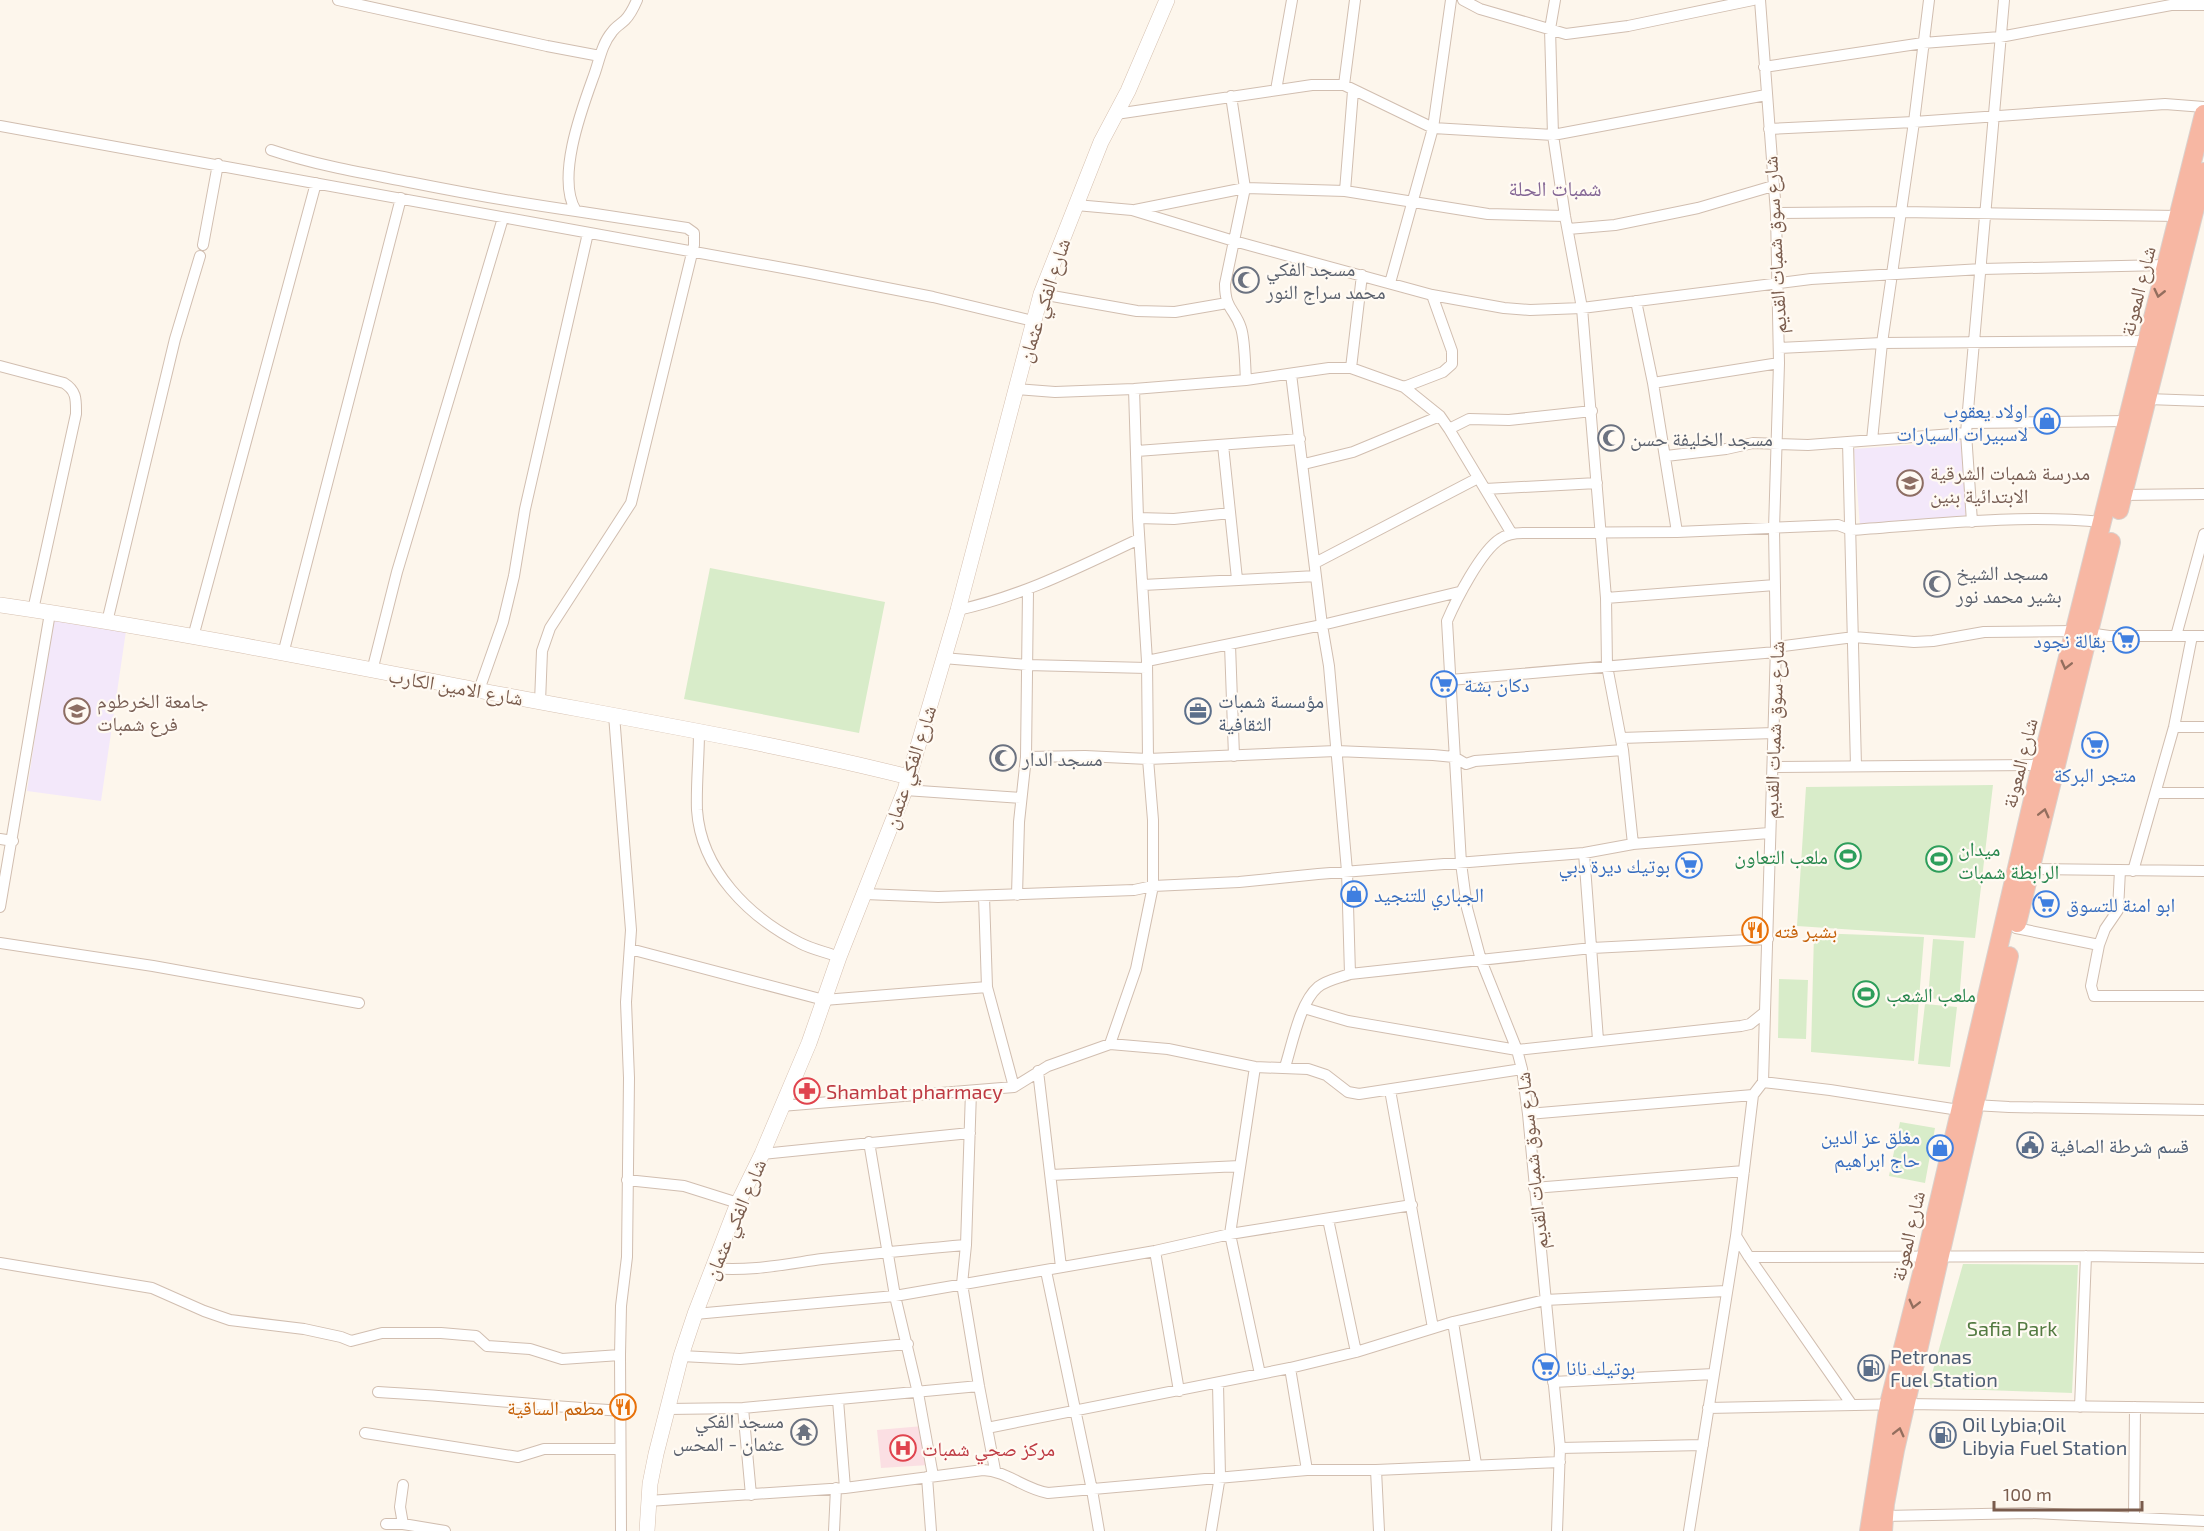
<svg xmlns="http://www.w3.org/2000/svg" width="2204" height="1531" font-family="'Exo 2','Noto Naskh Arabic',sans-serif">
<rect width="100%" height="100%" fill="#fdf6ec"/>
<path fill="#f3e8fa" d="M1961,441l5,77 -106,8 -6,-77z
M52,620l74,11 -25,170 -74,-10z"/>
<path fill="#fbdfe3" d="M923,1426l6,39 -48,3 -4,-38z"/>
<path fill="#d8ecc9" d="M710,568l175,34 -26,131 -175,-34z
M1993,785l-18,153 -178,-12 9,-139z
M1814,933l110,4 -10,124 -103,-9z
M1933,939l31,2 -5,60 -31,-3z
M1779,979l29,1 -2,59 -28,-1z
M1925,1004l32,3 -7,60 -32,-3z
M1900,1122l35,6 -10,55 -36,-7z
M1963,1264l115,1 -6,128 -144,-5z"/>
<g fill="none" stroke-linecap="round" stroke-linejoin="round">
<g stroke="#d1beb0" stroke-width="12">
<path id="street" d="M338,0l209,46 53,10
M1463,0l17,9 86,25 62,-8 125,-26
M1555,0l-5,29 3,106 12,81 17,92 24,290 1,68 16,84 10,94
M1764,67l159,-24 77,-6 171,-32h33
M1344,85l11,-85
M1276,90l16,-90
M1231,96l14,92 -20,96c0,26 10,25 16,44 4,12 4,38 5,52
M1116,114l196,-29h32l89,43 120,7 213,-40
M0,126l805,146 128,25 100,24
M1769,129l145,-7 251,-18 39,3
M271,150c45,15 91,23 138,32 55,11 110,21 167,29
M1345,191l8,-100
M1076,205l56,5 102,31 198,54 72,13 26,2 52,-2 229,-29 171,-10 184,-4
M1135,210l110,-22 100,3 143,23 77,2
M1776,213l124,-1 280,4
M1568,229l47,-4 83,-17 75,-22
M203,245l15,-81
M1390,283l43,-155 18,-128
M1041,294l96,17 38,1 52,-9
M1636,301l17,82 24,149
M1779,348l103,-5 266,-2
M0,366l64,17c13,8 12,17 12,31l-43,196
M1351,368l11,-93
M1291,374l31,251 7,41 18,205 3,103
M1653,383l126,-20
M1404,387l39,-15 9,-8v-13l-20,-56
M1015,389l40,3 79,-3 112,-9 83,-12h22l53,19 36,29 9,13 63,105
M2147,399l57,2
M1968,423l159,-2
M1449,429l20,-10 40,1 83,-9
M1872,440l10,-97 32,-221 15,-122
M1848,442l8,324
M1223,445l14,134
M1137,451l163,-12
M1666,456l60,-7 27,-6 55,2 158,-12
M1304,464l49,-12 87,-36
M1485,489l112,-6
M2123,495l81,-1
M1138,518l36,1 56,-6
M1972,522l-6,-89 38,-433
M1315,563l163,-85
M1143,585l173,-9
M1606,598l169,-13
M958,610c65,-14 121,-43 181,-71
M107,622l68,-283 25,-83
M2176,636l28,-102
M193,637l123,-454
M1230,645l4,111
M1776,647l78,-10 60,5 19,-1 51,-9 91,-1 34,5h95
M283,654l118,-456
M943,658l84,7 120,3
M1147,661l175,-36 137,-33
M372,671l25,-99 106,-354
M1450,680l326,-28
M479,690l24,-68 11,-46 11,-67 63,-276
M540,702l2,-51 8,-23 81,-125 63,-258v-12l-7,-5 -111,-17c-20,-32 5,-100 17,-133 6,-15 8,-33 19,-46 3,-5 9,-8 13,-12 6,-6 9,-13 12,-20
M614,715l17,215 -5,72 3,76 -2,179 -6,49 -1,49 1,176
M2174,727h30
M699,732c0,26 -3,53 -2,78 4,60 52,107 103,133 11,6 26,9 39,14
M1621,738l153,-5
M1026,757l59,-1 63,3 188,-8 97,4 21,2 12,7 9,-3 148,-11
M1773,767l268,-2
M905,790l116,8
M2156,793h48
M0,839l13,2
M1584,853l14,187
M2031,869l173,2
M2120,870l-2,40 -13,19 -6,16 -8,41 3,10h110
M2133,871l41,-144 18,-91
M865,894l73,3 196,-7 19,-4 86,-4 79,-8 266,-21 49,-9 136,-11
M1017,895l2,-73 7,-65 2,-166
M984,896l3,91 27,100
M0,907l50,-294
M2016,928l83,17
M0,943l153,23 206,37
M630,949l194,51 163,-13
M1304,1008l44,13 169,29
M1110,1044l26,-75 17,-83v-66l-5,-61 -1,-98 -9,-143 -4,-129
M1517,1050l-36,-90 -14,-52 -6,-45 -14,-242c9,-21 34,-70 53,-82 7,-5 14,-6 23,-6l154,-1 161,-7 13,5c84,-6 169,-16 252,-8
M1255,1067l-25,167 30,140
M1285,1067c7,-22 15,-65 33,-80 9,-7 21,-9 32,-13l242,-26 176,-9
M1038,1071l23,196
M1763,1082l67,8 129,20 15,-5 35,2 195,3
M1390,1090l43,238
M971,1091l-5,154 -4,39 17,102 16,84
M781,1106l233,-19 34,-21 62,-22 58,5 87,18 53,2 18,6 22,17 11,2 163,-25
M1528,1114l225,-19
M869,1142l26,154 23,97 15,83
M762,1154l208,-21
M1051,1175l189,-9
M627,1180l57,6 54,17
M1534,1188l210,-17
M1328,1219l28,133
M1736,1236l13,21 337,-1 118,2
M1155,1251l24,140
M1749,1257l103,148
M0,1263l152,25 52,23 26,9 74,9 37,8 10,4 31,-8h59l35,3 11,10 43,3 32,10 58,-4
M711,1268c38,4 75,-4 111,-9 48,-5 96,-10 144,-14
M1046,1271l46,219 7,41
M695,1314l200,-18 260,-45 75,-17 182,-29
M1453,1322l23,142
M681,1356l59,3 168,-15
M1290,1368l17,102
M1553,1382l161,-8
M378,1392c81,4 162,14 244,19
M838,1400l7,88
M2080,1407l6,-151
M743,1408l8,87
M1708,1408l198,-4 298,4
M668,1409l75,-1 236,-22
M987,1428l303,-60 66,-16 97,-30 92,-22 181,-9
M365,1433l153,24 26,-8h76
M1560,1448l143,-3
M1376,1470l3,61
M927,1477l4,54
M648,1501l197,-13 138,-18c24,1 41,19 65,23l259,-23h69l184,-8
M1884,1516l146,-3 174,8
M2134,1517l1,-110
M386,1524h17l42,7
M403,1524l-3,-17 3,-22
M834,1531l2,-43
M1211,1531l9,-55 -2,-92
M1557,1531l3,-83 -32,-334 -6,-45 -5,-19 224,-24 9,-2 15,-12 11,-365 -2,-118 5,-166 -3,-150 -16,-213
M1689,1531l47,-295 17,-141 10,-13 2,-70"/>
</g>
<g stroke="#d6c0b0" stroke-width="16">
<path id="secondary" d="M0,605c158,23 315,54 472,84 146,28 293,52 437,88
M647,1531l3,-47 6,-30 25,-98 14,-42 43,-111 24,-49 47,-111 30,-86 66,-167 53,-180 83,-316 60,-152 27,-51 39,-91"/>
</g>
<g stroke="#dad1cd" stroke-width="20">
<path id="highway" d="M2119,510l85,-338
M2017,923l94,-381
M1869,1531l20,-127 37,-147 115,-492 163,-651
M1883,1531l2,-27 10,-54 114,-494"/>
</g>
<use href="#street" stroke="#fff" stroke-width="10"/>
<use href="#secondary" stroke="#fff" stroke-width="15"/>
<use href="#highway" stroke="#f7b7a3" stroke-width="18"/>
</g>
<defs><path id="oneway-chevron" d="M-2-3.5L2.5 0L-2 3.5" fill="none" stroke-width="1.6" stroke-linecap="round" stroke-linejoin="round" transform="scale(1.5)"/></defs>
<g stroke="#936e5e">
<use href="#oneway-chevron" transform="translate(2159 293) rotate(103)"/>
<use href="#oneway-chevron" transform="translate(2066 665) rotate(104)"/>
<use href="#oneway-chevron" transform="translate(2044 813) rotate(-76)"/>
<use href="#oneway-chevron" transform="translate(1914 1304) rotate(104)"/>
<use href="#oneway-chevron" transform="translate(1899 1432) rotate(-76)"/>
</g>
<defs>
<g id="mosque-ring" transform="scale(1.35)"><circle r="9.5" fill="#fffaf3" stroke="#6b7280" stroke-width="1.5"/><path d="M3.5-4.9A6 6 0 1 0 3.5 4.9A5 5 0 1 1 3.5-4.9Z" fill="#6b7280"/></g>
<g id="shop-ring" transform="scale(1.35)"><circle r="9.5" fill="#fffaf3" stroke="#3f7fe0" stroke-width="1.5"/><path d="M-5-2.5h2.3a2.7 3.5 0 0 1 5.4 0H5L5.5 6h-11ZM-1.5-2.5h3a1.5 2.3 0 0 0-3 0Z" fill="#3f7fe0"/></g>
<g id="school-ring" transform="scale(1.35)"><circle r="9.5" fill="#fffaf3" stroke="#8d6e63" stroke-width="1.5"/><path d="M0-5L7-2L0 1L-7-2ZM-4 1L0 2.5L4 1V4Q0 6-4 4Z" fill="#8d6e63"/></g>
<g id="supermarket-ring" transform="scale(1.35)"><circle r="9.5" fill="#fffaf3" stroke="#3f7fe0" stroke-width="1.5"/><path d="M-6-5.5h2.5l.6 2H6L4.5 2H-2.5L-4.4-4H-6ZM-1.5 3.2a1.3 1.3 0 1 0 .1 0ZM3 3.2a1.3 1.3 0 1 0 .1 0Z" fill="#3f7fe0"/></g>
<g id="university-ring" transform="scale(1.35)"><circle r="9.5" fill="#fffaf3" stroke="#8d6e63" stroke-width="1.5"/><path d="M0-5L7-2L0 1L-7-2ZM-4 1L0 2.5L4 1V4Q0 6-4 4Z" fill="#8d6e63"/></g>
<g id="office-ring" transform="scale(1.35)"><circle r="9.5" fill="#fffaf3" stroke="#5c6f8a" stroke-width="1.5"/><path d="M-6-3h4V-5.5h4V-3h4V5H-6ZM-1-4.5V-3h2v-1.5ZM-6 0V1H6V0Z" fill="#5c6f8a"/></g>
<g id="stadium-ring" transform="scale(1.35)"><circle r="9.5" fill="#fffaf3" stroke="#2e9e5b" stroke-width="1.5"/><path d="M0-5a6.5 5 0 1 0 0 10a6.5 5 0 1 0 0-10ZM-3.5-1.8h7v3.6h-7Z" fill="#2e9e5b"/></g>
<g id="restaurant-ring" transform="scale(1.35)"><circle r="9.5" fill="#fffaf3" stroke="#e8710a" stroke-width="1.5"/><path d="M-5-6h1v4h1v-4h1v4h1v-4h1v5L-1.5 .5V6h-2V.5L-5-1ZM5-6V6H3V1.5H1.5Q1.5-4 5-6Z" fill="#e8710a"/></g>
<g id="pharmacy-ring" transform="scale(1.35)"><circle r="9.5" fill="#fffaf3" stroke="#e0444e" stroke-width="1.5"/><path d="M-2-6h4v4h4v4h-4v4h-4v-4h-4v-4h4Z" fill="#e0444e"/></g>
<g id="civic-ring" transform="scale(1.35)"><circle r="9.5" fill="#fffaf3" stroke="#5c6f8a" stroke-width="1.5"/><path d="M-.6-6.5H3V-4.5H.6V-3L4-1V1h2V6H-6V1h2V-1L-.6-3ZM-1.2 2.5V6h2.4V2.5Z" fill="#5c6f8a"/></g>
<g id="fuel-ring" transform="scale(1.35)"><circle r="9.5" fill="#fffaf3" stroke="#5c6f8a" stroke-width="1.5"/><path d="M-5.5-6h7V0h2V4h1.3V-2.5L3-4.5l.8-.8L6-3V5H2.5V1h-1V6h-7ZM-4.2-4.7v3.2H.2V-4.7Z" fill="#5c6f8a"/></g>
<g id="temple-ring" transform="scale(1.35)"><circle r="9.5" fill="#fffaf3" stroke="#6b7280" stroke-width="1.5"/><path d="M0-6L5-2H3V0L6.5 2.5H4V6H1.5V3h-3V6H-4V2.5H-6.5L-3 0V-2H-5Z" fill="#6b7280"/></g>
<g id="hospital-ring" transform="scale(1.35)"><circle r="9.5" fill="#fffaf3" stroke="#e0444e" stroke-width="1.5"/><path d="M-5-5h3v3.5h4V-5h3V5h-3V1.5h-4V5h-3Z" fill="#e0444e"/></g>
</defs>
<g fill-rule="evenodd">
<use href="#mosque-ring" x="1246" y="280"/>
<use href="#shop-ring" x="2047" y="421"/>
<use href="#mosque-ring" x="1611" y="438"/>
<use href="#school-ring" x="1910" y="483"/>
<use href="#mosque-ring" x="1937" y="584"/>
<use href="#supermarket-ring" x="2126" y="640"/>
<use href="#supermarket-ring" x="1444" y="684"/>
<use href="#university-ring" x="77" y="711"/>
<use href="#office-ring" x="1198" y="711"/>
<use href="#supermarket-ring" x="2095" y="745"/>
<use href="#mosque-ring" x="1003" y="758"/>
<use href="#stadium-ring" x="1848" y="856"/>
<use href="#stadium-ring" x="1939" y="859"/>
<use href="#supermarket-ring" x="1689" y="865"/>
<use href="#shop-ring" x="1354" y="894"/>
<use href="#supermarket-ring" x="2046" y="904"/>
<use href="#restaurant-ring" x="1755" y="930"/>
<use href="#stadium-ring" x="1866" y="994"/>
<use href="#pharmacy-ring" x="807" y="1091"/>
<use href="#civic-ring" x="2030" y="1145"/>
<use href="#shop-ring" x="1940" y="1148"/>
<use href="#supermarket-ring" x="1546" y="1367"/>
<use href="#fuel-ring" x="1871" y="1368"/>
<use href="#restaurant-ring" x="623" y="1407"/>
<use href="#temple-ring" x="804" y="1432"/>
<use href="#fuel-ring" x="1943" y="1435"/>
<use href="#hospital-ring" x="903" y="1448"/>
</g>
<g text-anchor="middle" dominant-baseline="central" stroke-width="4.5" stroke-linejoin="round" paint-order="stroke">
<g font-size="20" fill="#7a5c4d" stroke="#fffaf3">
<text transform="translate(1774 245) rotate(-93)">شارع سوق شمبات القديم</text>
<text transform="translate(2137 291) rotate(-76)">شارع المعونة</text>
<text transform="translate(1043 300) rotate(-72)">شارع الفكي عثمان</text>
<text transform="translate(456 686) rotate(10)">شارع الامين الكارب</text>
<text transform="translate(1773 730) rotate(-88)">شارع سوق شمبات القديم</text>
<text transform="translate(2019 763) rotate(-76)">شارع المعونة</text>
<text transform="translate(909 767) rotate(-72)">شارع الفكي عثمان</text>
<text transform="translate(1531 1161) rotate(-96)">شارع سوق شمبات القديم</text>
<text transform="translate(734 1219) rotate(-67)">شارع الفكي عثمان</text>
<text transform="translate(1907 1236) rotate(-77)">شارع المعونة</text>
</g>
<g font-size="20" fill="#5b616d" stroke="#fffaf3" text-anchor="start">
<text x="1266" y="268">مسجد الفكي<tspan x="1266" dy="23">محمد سراج النور</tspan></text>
<text x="1630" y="438">مسجد الخليفة حسن</text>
<text x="1956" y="572">مسجد الشيخ<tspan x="1956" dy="23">بشير محمد نور</tspan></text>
<text x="1022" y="758">مسجد الدار</text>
<text x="784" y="1420" text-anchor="end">مسجد الفكي<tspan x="784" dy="23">عثمان - المحس</tspan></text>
</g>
<g font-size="20" fill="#366cbe" stroke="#fffaf3" text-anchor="end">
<text x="2028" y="410">اولاد يعقوب<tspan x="2028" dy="23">لاسبيرات السيارات</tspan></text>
<text x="2106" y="640">بقالة نجود</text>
<text x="1464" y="684" text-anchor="start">دكان بشة</text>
<text x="2095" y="774" text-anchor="middle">متجر البركة</text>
<text x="1670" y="865">بوتيك ديرة دبي</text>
<text x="1374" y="894" text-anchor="start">الجباري للتنجيد</text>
<text x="2066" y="904" text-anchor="start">ابو امنة للتسوق</text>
<text x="1920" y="1136">مغلق عز الدين<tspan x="1920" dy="23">حاج ابراهيم</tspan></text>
<text x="1566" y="1367" text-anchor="start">بوتيك نانا</text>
</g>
<g font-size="20" fill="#785e54" stroke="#fffaf3" text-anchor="start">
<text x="1930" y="472">مدرسة شمبات الشرقية<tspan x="1930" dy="23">الابتدائية بنين</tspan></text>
<text x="97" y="700">جامعة الخرطوم<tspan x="97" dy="23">فرع شمبات</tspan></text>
</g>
<g font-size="20" fill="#4e5e75" stroke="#fffaf3" text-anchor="start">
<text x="1218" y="700">مؤسسة شمبات<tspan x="1218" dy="23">الثقافية</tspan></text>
<text x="2050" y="1145">قسم شرطة الصافية</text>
<text x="1890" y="1356">Petronas<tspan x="1890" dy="23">Fuel Station</tspan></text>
<text x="1962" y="1424">Oil Lybia;Oil<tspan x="1962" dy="23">Libyia Fuel Station</tspan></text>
</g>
<g font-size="20" fill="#27864d" stroke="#fffaf3" text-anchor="start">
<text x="1958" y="848">ميدان<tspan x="1958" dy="23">الرابطة شمبات</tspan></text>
<text x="1828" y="856" text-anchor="end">ملعب التعاون</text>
<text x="1886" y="994">ملعب الشعب</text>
</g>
<g font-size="20" fill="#c56008" stroke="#fffaf3" text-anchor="start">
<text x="1774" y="930">بشير فته</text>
<text x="604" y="1407" text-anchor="end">مطعم الساقية</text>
</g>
<g font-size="20" fill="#be3a42" stroke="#fffaf3" text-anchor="start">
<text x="826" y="1091">Shambat pharmacy</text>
<text x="922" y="1448">مركز صحي شمبات</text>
</g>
<g font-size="20" fill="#537a41" stroke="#fffaf3">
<text x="2012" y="1328">Safia Park</text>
</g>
<g font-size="21" fill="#846695" stroke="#fffaf3">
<text x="1555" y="187">شمبات الحلة</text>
</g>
</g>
<path d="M1994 1501v9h148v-9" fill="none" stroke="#7a5c4d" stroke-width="3"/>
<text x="2003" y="1501" font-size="18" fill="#7a5c4d" stroke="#fffaf3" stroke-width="4.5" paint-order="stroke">100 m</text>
</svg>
